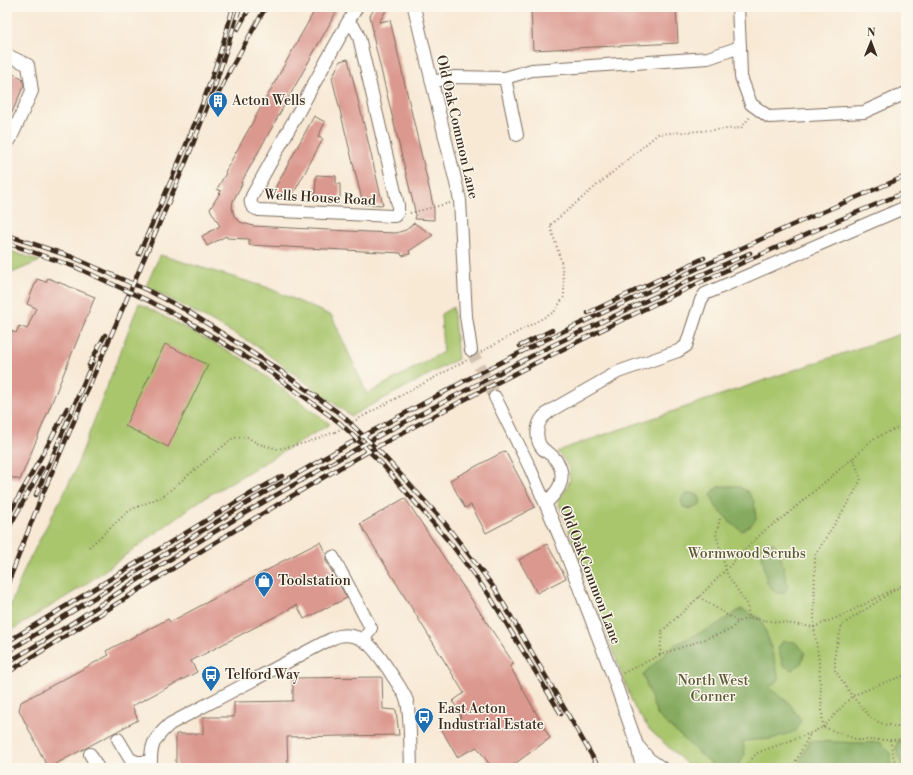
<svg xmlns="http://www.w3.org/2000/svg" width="913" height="775" font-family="'Libre Bodoni',serif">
<rect width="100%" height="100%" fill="#fbf7ec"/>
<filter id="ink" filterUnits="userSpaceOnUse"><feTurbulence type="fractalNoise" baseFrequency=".025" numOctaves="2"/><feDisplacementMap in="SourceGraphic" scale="8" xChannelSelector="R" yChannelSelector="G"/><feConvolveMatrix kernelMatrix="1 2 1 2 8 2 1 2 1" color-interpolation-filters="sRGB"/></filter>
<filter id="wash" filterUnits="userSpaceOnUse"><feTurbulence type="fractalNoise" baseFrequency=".012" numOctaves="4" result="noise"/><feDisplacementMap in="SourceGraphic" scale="16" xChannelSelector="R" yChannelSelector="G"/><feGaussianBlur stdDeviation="0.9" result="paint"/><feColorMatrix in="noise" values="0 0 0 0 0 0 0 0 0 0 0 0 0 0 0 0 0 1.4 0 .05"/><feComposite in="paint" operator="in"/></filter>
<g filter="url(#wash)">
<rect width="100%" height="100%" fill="#f8e9d5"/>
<path fill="#a9c66d" stroke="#727846" d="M7,250l33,11 -33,14z
M160,255l106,32 66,29 35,78 76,-42 -2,-38 12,-7 5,52 -107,57 -96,-71 -109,-59z
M139,303l104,56 87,65 -129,76 -119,87 -75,46v-19l18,-46 49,-95z
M906,332v436h-215l-41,-38 -16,-23 -76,-206c3,-4 7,-9 9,-14 7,-14 0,-25 -10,-35l14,-6z"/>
<path fill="#86ab60" stroke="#606a3f" d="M720,486h17l10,5 7,10 2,18 -5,6 -9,6 -11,-8 -15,-16 -5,-12 4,-6z
M692,493l6,2 3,6 -2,5 -8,3 -8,-2 -2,-7 3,-5z
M767,541l8,3 5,9 8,34 -4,6h-8l-9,-10 -5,-28v-10z
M741,609l19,9 9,22 10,39 -10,9 20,15 12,17 -5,11 -25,8 -28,2 2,13 -8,14h-21l-59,-53 -14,-41 33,-30 37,-17z
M783,641l12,1 10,10 -4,12 -9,6 -9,-5 -5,-17z
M810,741l52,2 18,-1 10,11 1,15 -90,-1 -1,-7z
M898,741h8v26l-4,-1 -6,-18z"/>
<g id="blocks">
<path fill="#db988f" d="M323,7h16l-98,176 1,1 -9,17 -1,6 2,9 6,6 13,4 115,6 28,1 10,-3 8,-7 19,12 -24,16 1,3 -8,2 -1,-3 -152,-8v-6l-22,-1 -1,-2 -19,10 -5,-10 18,-10 -10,-17 11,-18 -4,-2 9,-16 -1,-1 91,-164 5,3z
M375,7h13l-9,15 11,-2 41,176 3,14v10l-19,-1 1,-4 -44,-183 1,-1 -3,-15z
M561,7h115l2,36 -145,7 -2,-41z
M348,59l19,78 16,68 -20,-1 -31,-126 8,-17z
M7,71l15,7 2,7 -17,39z
M314,116l11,6 -7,15 5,2 -33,61 -5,-3 -2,3 -11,-6z
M316,175l20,1v8h4v14h-4v1h-17v-2h-4z
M48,278l47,19 -75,183 -13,-4v-147l9,4 3,-7 8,3 9,-21 -9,-4 10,-25 9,3z
M165,344l43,21 -40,82 -43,-21z
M505,451l30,56 -49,26 -15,-28 -6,3 -15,-28z
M405,498l109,166 -4,2 40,72 -41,30h-17l-15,-21 -20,10 -15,-27 19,-13 -8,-16 11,-8 -104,-169z
M320,542l6,12v7l21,37 -43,21 -7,-14 -106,56 6,11 -65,34 6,14 -90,48 -29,-58 2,-8 88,-47 -3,-4 62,-32 2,3 107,-57v-1z
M547,544l19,34 -29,15 -18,-33z
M382,677l1,32 13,1 3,25 -112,2 1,30 -112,1v-34h27v-17h31v-15l59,-1v-23z"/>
</g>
</g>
<g filter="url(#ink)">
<use href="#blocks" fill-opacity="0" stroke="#7d6d5e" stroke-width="1"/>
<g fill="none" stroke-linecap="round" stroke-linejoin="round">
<path stroke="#d2c3b0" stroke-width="12" stroke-dasharray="12 6" stroke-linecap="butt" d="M471,350l24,47"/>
<g stroke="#7d6d5e" stroke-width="14">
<path id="minor" d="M414,7l46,193 6,116 5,34
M738,7l2,40
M348,22l8,8 3,7 39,168v7l-3,4h-3l-133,-6c-8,-2 -10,-7 -7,-14l96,-174 9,-15
M7,55l21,10 4,26 -22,49 -3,1
M505,78l27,-8 176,-12 32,-11 1,30 10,27 18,13 95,-5 42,-19
M432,82l22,-5 51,1 12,57
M495,397l35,71 31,72 50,131 26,74 5,23
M546,503c5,-5 10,-10 13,-16 6,-12 1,-25 -9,-33 -2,-2 -5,-3 -7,-5 -8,-8 -7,-24 0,-32 2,-2 5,-4 7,-6l68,-39 60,-21 8,-5 15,-46 4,-6 122,-53 79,-34
M333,557l38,71 -7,12
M118,739l12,20 7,3h13
M638,746l11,13 13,9
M90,754l8,14
M151,768c-1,-22 2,-29 19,-44l155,-82c5,-2 9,-5 14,-6 26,-5 39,18 51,36 5,8 14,20 17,29 4,22 3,45 4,67"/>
</g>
<path stroke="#7d6d5e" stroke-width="2" stroke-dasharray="1 3" stroke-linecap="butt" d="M410,213l40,-10
M481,352l73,-40 10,-15v-14l-3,-22 -11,-36 108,-91 83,-6 9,-11
M367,414l100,-54
M720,519l-4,15 10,36 2,6 19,28 2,14
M89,547l41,-37 33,-14 70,-58 14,-1 12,7 19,5 27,-6 30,-11
M904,584l-62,41 -7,27v18l17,26 20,23 11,5 14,3 9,-1
M699,597l39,25
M660,655l2,-24 37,-34 65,-66 21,-15 68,-58
M623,673l37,-18 70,-25 8,-8 11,-4 65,9 1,-72 38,-60 8,-16 -8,-21 20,-19 33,-15
M823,727l-4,-65 -5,-35 27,-11 53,-27
M823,727l6,-6 23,-25 31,-13 23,-8
M890,740l6,28
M744,768l13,-15 54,-20 12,-6 35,13h32l16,-1
M792,768l18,-34"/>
<use href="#minor" stroke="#fff" stroke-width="12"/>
<g stroke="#3b2a1e" stroke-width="4.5">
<path id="rail" d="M238,29l12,-22
M213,105l17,-35 36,-63
M7,235l65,22 77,34 37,19 96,62 61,44 37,36 64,70 51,67 104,179
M7,243l68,24 70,32 41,21 84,52 70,51 42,41 69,80 38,51 72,119
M139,254c35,-81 73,-162 94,-247
M588,313l116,-55
M520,346l32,-16
M89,365l16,-30
M36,495l57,-134
M7,518l44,-79 16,-31
M7,531l35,-63
M7,586l33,-86 148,-343 25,-65 27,-85
M7,642l231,-141 44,-25
M7,652l235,-146 103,-60 123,-67 77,-39 147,-69 98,-45 116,-50
M7,663l59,-36 90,-59 89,-55 137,-79 167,-87 147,-70 54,-24
M7,673c116,-73 231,-147 350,-215 89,-50 181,-97 273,-142 91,-44 182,-86 276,-124"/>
</g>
<use href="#rail" stroke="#fbf7ec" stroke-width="3" stroke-dasharray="9" stroke-linecap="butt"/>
<path stroke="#7d6d5e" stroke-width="2" stroke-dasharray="1 3" stroke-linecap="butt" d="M335,432l32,-18"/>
</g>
</g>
<defs>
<g id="building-pin" transform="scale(1)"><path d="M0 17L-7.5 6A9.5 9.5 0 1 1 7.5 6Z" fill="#1f6fb2" stroke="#fbf7ec"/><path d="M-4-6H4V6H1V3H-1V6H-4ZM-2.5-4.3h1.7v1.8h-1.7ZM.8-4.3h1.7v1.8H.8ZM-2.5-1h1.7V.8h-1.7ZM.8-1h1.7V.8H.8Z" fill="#fff"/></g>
<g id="shop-pin" transform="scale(1)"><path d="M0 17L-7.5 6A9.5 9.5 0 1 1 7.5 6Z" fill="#1f6fb2" stroke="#fbf7ec"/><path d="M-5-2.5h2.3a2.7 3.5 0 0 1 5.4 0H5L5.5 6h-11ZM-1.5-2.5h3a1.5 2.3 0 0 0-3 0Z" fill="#fff"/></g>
<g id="bus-pin" transform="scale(1)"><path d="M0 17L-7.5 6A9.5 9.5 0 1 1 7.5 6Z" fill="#1f6fb2" stroke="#fbf7ec"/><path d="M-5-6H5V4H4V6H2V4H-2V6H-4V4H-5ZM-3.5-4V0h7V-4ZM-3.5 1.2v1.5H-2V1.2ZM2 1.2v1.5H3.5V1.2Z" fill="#fff"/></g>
</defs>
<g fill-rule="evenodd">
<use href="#building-pin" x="218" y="101"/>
<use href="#shop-pin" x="264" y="581"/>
<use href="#bus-pin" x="211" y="675"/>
<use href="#bus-pin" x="424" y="717"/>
</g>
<g text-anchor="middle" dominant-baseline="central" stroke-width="3" stroke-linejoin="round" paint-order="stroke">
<g font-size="14" fill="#3b2a1e" stroke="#fbf7ec" text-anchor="start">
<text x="232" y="101">Acton Wells</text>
<text x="278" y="581">Toolstation</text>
<text x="225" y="675">Telford Way</text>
<text x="438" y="709">East Acton<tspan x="438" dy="16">Industrial Estate</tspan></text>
</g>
<g font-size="14" fill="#3b2a1e" stroke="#fbf7ec">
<text transform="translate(457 127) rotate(77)">Old Oak Common Lane</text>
<text transform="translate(320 198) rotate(3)">Wells House Road</text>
<text transform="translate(590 575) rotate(69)">Old Oak Common Lane</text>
</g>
<g font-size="14" fill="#5c5936" stroke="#fbf7ec">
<text x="747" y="554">Wormwood Scrubs</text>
<text x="713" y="681">North West<tspan x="713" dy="16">Corner</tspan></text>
</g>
</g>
<rect width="913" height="775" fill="none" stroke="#fbf7ec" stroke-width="24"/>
<g transform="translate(871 42) rotate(1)" stroke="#fbf7ec" stroke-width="3" paint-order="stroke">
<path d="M0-3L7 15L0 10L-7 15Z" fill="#3b2a1e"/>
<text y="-6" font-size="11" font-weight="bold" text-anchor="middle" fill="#3b2a1e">N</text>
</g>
</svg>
